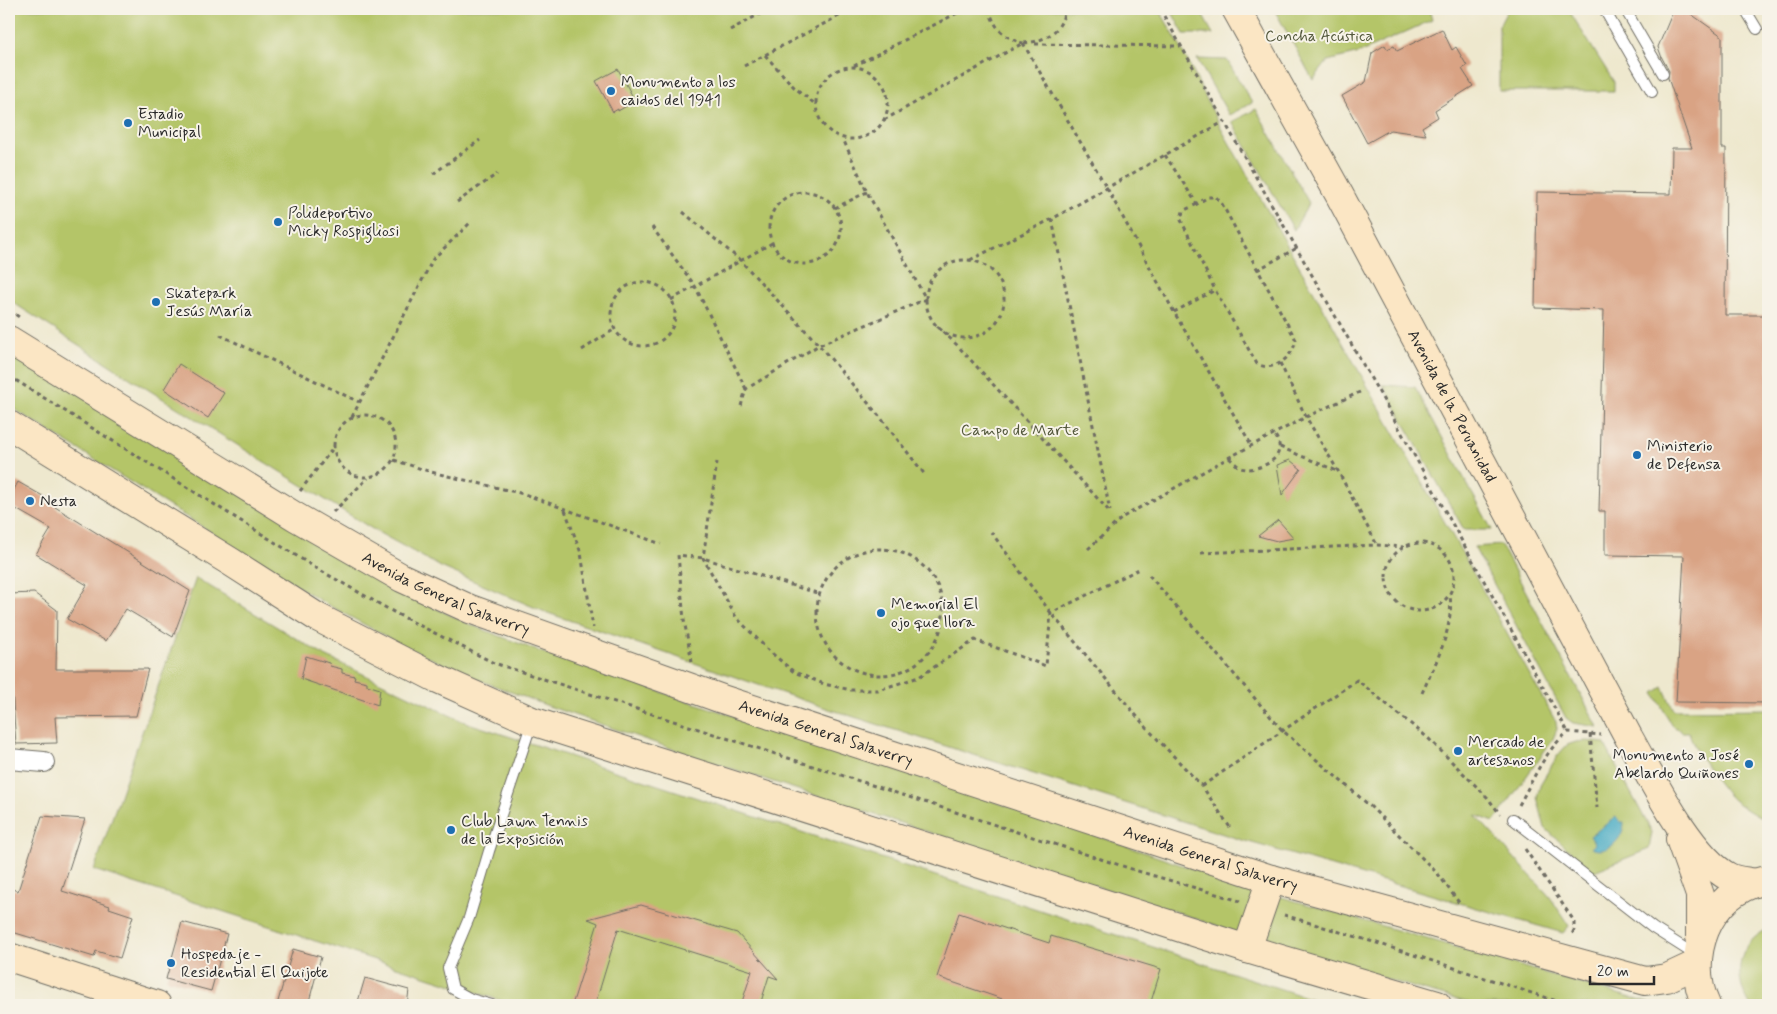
<svg xmlns="http://www.w3.org/2000/svg" width="1777" height="1014" font-family="Mynerve,sans-serif">
<rect width="100%" height="100%" fill="#f7f3e8"/>
<filter id="ink" filterUnits="userSpaceOnUse"><feTurbulence type="fractalNoise" baseFrequency=".02" numOctaves="2"/><feDisplacementMap in="SourceGraphic" scale="10" xChannelSelector="R" yChannelSelector="G"/><feConvolveMatrix kernelMatrix="1 2 1 2 8 2 1 2 1" color-interpolation-filters="sRGB"/></filter>
<filter id="wash" filterUnits="userSpaceOnUse"><feTurbulence type="fractalNoise" baseFrequency=".0096" numOctaves="4" result="noise"/><feDisplacementMap in="SourceGraphic" scale="20" xChannelSelector="R" yChannelSelector="G"/><feGaussianBlur stdDeviation="1.12" result="paint"/><feColorMatrix in="noise" values="0 0 0 0 0 0 0 0 0 0 0 0 0 0 0 0 0 1.4 0 .05"/><feComposite in="paint" operator="in"/></filter>
<g filter="url(#wash)">
<rect width="100%" height="100%" fill="#eee8ce"/>
<path fill="#b4c568" stroke="#70784a" d="M9,9h1150l21,37 43,86 237,417 96,173 1,7 -4,10 -59,83 -19,-7 75,82 19,29 -6,7 -321,-93 -413,-131 -284,-97 -104,-45 -67,-37 -238,-148 -127,-82z
M1170,9h29l14,25h-29z
M1274,9h155l3,11 -73,33 -31,8 -15,19z
M1508,9h60l46,73v9h-115v-65z
M1197,59l30,1 25,43 -23,12z
M1256,109l53,94 -15,27 -62,-108z
M9,348l413,254 52,24 75,29 516,170 175,60 416,120h-180l-199,-57 -100,-36 -478,-154 -148,-51 -80,-30 -69,-32 -81,-44 -312,-195z
M1383,385l32,2 77,143h-28z
M1501,545l97,182 -25,-4 -7,-5 -92,-171z
M196,578l129,78 137,65 868,284h-815l-421,-135z
M1663,687l11,23 94,-1v107l-9,1c-9,-5 -18,-11 -26,-17 -14,-13 -40,-51 -44,-68h-7l-10,-7 -18,-32z
M1587,741l17,2 48,89 -3,17 -57,23 -47,-44 -8,-31 4,-14 17,-28 9,-10 9,-3z
M1768,929v76h-18c-17,-28 -14,-61 18,-76z"/>
<path fill="#43a9c3" stroke="#376a77" d="M1616,817l5,5h3c0,16 -16,34 -33,26l4,-4 -5,-8z"/>
<g id="blocks">
<path fill="#d9a384" d="M1674,9h10l38,27v112h4l-1,167h43v388l-92,-1 8,-146 -79,-1v-44h-6l5,-201 -69,-2 2,-116 134,2 1,-46h20l-24,-70 1,-7 -7,-13 -4,-11z
M1442,29l10,21 4,-3 11,19 -5,3 11,17 -38,24 3,7 -16,10 4,8 -36,-5 -23,13 -25,-47 24,-14 6,-29 13,-8 2,4 7,-3 3,5z
M618,69l17,32 -17,10v-2l-5,3 -17,-31z
M179,364l45,29 -16,25 -44,-29z
M1290,460l11,9 -19,26 -5,-30z
M18,482l39,22 -2,3 135,84 -17,46 -47,-28 -20,32 -39,-22 20,-34 -51,-31 15,-25 -42,-24v-6z
M1278,520l16,18 -17,3 -19,-5z
M34,593l23,17 -1,59h92l-12,47 -81,1 2,26 -41,1 -7,-97v-53z
M306,656l23,7 1,3 12,3v4l13,3 -1,3 13,3v3l13,4 -2,16 -77,-26z
M42,816l43,3 -23,72 48,15 -1,2 24,8 -13,42 -24,-7 -2,6 -85,-26v-43l9,3z
M641,905l96,28 41,46 -9,-3 -9,29h-19l11,-34 -134,-42 -23,76h-23l26,-82 -10,-4z
M959,913l90,30 2,-7 110,33 -11,36h-130l-83,-28z
M182,922l45,12 -16,57 -45,-12z
M293,949l28,8 -13,48h-31z
M365,978l44,12 -2,15h-50z"/>
</g>
</g>
<g filter="url(#ink)">
<use href="#blocks" fill-opacity="0" stroke="#6f6d64" stroke-width="1"/>
<g fill="none" stroke-linecap="round" stroke-linejoin="round">
<g stroke="#6f6d64" stroke-width="12">
<path id="lane" d="M1604,9l48,83
M1625,9l38,65
M1745,9l12,20
M1513,819l140,109 44,28
M492,1005l-21,-6 -18,-10 -5,-21 21,-50 20,-67 43,-129"/>
</g>
<g stroke="#6f6d64" stroke-width="22">
<path id="street" d="M9,759l35,3"/>
</g>
<g stroke="#6f6d64" stroke-width="30">
<g id="secondary">
<path id="s1" d="M1236,9l104,187 289,542c22,39 61,119 100,139 8,4 18,4 26,6"/>
<path id="s2" d="M9,340l287,177 106,61 68,31 252,90 549,180 374,102 22,-3 30,-14"/>
<path d="M9,425l222,137 86,55 119,61 96,43 715,228 190,56"/>
<path d="M1680,839l20,56v42"/>
<path d="M1247,949l24,-70"/>
<path d="M9,957l148,48"/>
<path d="M1706,1005c-22,-47 1,-112 56,-124"/>
</g>
</g>
<path stroke="#6f6d64" stroke-width="3" stroke-dasharray="4 4" stroke-linecap="butt" d="M989,9c6,20 14,28 34,34
M1160,9l229,401 179,322
M296,11l2,-2
M730,30l39,-21
M1023,43l84,145 67,124 78,134
M1035,44l145,2
M765,55l29,32 21,17
M744,66l108,-57
M854,66l111,-57
M816 103a36 36 0 1 1 72 0a36 36 0 1 1-72 0Z
M884,120l139,-77c21,-1 39,-11 42,-34
M1165,155l32,49 11,-7h8l6,7 74,136c-3,17 -22,33 -39,24l-42,-74 -34,-70 2,-9 14,-7
M433,174l47,-34
M769 228a36 36 0 1 1 72 0a36 36 0 1 1-72 0Z
M457,202l40,-28
M835,208l32,-16
M683,212l57,48 79,85 61,72 46,59
M1052,219l58,292
M652,227l43,59 51,103
M970,260l82,-41 173,-98
M926 299a39 39 0 1 1 78 0a39 39 0 1 1-78 0Z
M1257,270l40,-22
M611 314a32 32 0 1 1 64 0a32 32 0 1 1-64 0Z
M671,300l101,-57
M9,310l10,7
M1174,312l41,-22
M937,326l20,19 152,166
M220,335l139,67
M582,350l33,-21
M1280,363l26,54 32,54 39,74
M9,376l307,192 81,46 97,49 647,209 99,29
M741,406l5,-17 73,-44 107,-46 -59,-107 -24,-53
M334 446a31 31 0 1 1 62 0a31 31 0 1 1-62 0Z
M352,417l81,-158 39,-38
M1280,447l57,24
M1229,458c4,3 8,8 12,10 12,4 37,-5 38,-19 1,-6 -2,-11 -5,-15
M394,460l37,12 93,22 137,50
M717,462l-14,96 33,59 32,33 26,22 30,12 27,6h27l41,-13 56,-37 71,26 5,-53 88,-44
M300,491l34,-44
M565,510l16,43 12,75
M333,512l35,-34
M991,532l60,81 94,113 57,60 29,43
M1386 577a34 34 0 1 1 68 0a34 34 0 1 1-68 0Z
M817 612a63 63 0 1 1 126 0a63 63 0 1 1-126 0Z
M1088,549l35,-32 105,-59 78,-41 54,-25
M1201,553l176,-8 27,2
M1149,575l133,155 88,76 68,68 22,30
M692,662l-8,-42 -6,-65 25,3 117,36
M1422,693c14,-31 32,-64 28,-99
M1590,734l7,74
M1202,786l155,-106 71,58 59,59 13,17
M1519,805c15,-27 25,-53 49,-73l33,3
M1525,849l49,72v9l-3,7
M1284,915l96,29 189,61"/>
<use href="#lane" stroke="#fff" stroke-width="10"/>
<use href="#street" stroke="#fff" stroke-width="20"/>
<use href="#secondary" stroke="#fbe6c4" stroke-width="28"/>
</g>
</g>
<g fill="#1f6fb2" stroke="#f7f3e8" stroke-width="2">
<circle cx="611" cy="91" r="5"/>
<circle cx="128" cy="123" r="5"/>
<circle cx="278" cy="222" r="5"/>
<circle cx="156" cy="302" r="5"/>
<circle cx="1637" cy="455" r="5"/>
<circle cx="30" cy="501" r="5"/>
<circle cx="881" cy="613" r="5"/>
<circle cx="1458" cy="751" r="5"/>
<circle cx="1749" cy="764" r="5"/>
<circle cx="451" cy="830" r="5"/>
<circle cx="171" cy="963" r="5"/>
</g>
<g text-anchor="middle" dominant-baseline="central" stroke-width="4" stroke-linejoin="round" paint-order="stroke">
<g font-size="16" fill="#54593d" stroke="#f7f3e8">
<text x="1319" y="36">Concha Acústica</text>
<text x="1020" y="430">Campo de Marte</text>
</g>
<g font-size="16" fill="#2b2b2b" stroke="#f7f3e8" text-anchor="start">
<text x="621" y="82">Monumento a los<tspan x="621" dy="18">caidos del 1941</tspan></text>
<text x="138" y="114">Estadio<tspan x="138" dy="18">Municipal</tspan></text>
<text x="288" y="213">Polideportivo<tspan x="288" dy="18">Micky Rospigliosi</tspan></text>
<text x="166" y="293">Skatepark<tspan x="166" dy="18">Jesús María</tspan></text>
<text x="1647" y="446">Ministerio<tspan x="1647" dy="18">de Defensa</tspan></text>
<text x="40" y="501">Nesta</text>
<text x="891" y="604">Memorial El<tspan x="891" dy="18">ojo que llora</tspan></text>
<text x="1468" y="742">Mercado de<tspan x="1468" dy="18">artesanos</tspan></text>
<text x="1739" y="755" text-anchor="end">Monumento a José<tspan x="1739" dy="18">Abelardo Quiñones</tspan></text>
<text x="461" y="821">Club Lawn Tennis<tspan x="461" dy="18">de la Exposición</tspan></text>
<text x="181" y="954">Hospedaje -<tspan x="181" dy="18">Residential El Quijote</tspan></text>
</g>
<g font-size="16" fill="#2b2b2b" stroke="#f7f3e8">
<text stroke="none"><textPath href="#s1" startOffset="452">Avenida de la Peruanidad</textPath></text>
<text stroke="none"><textPath href="#s2" startOffset="506">Avenida General Salaverry</textPath></text>
<text stroke="none"><textPath href="#s2" startOffset="911">Avenida General Salaverry</textPath></text>
<text stroke="none"><textPath href="#s2" startOffset="1316">Avenida General Salaverry</textPath></text>
</g>
</g>
<rect width="1777" height="1014" fill="none" stroke="#f7f3e8" stroke-width="30"/>
<path d="M1590 976v8h64v-8" fill="none" stroke="#2b2b2b" stroke-width="2.5"/>
<text x="1597" y="976" font-size="15" fill="#2b2b2b" stroke="#f7f3e8" stroke-width="4" paint-order="stroke">20 m</text>
</svg>
